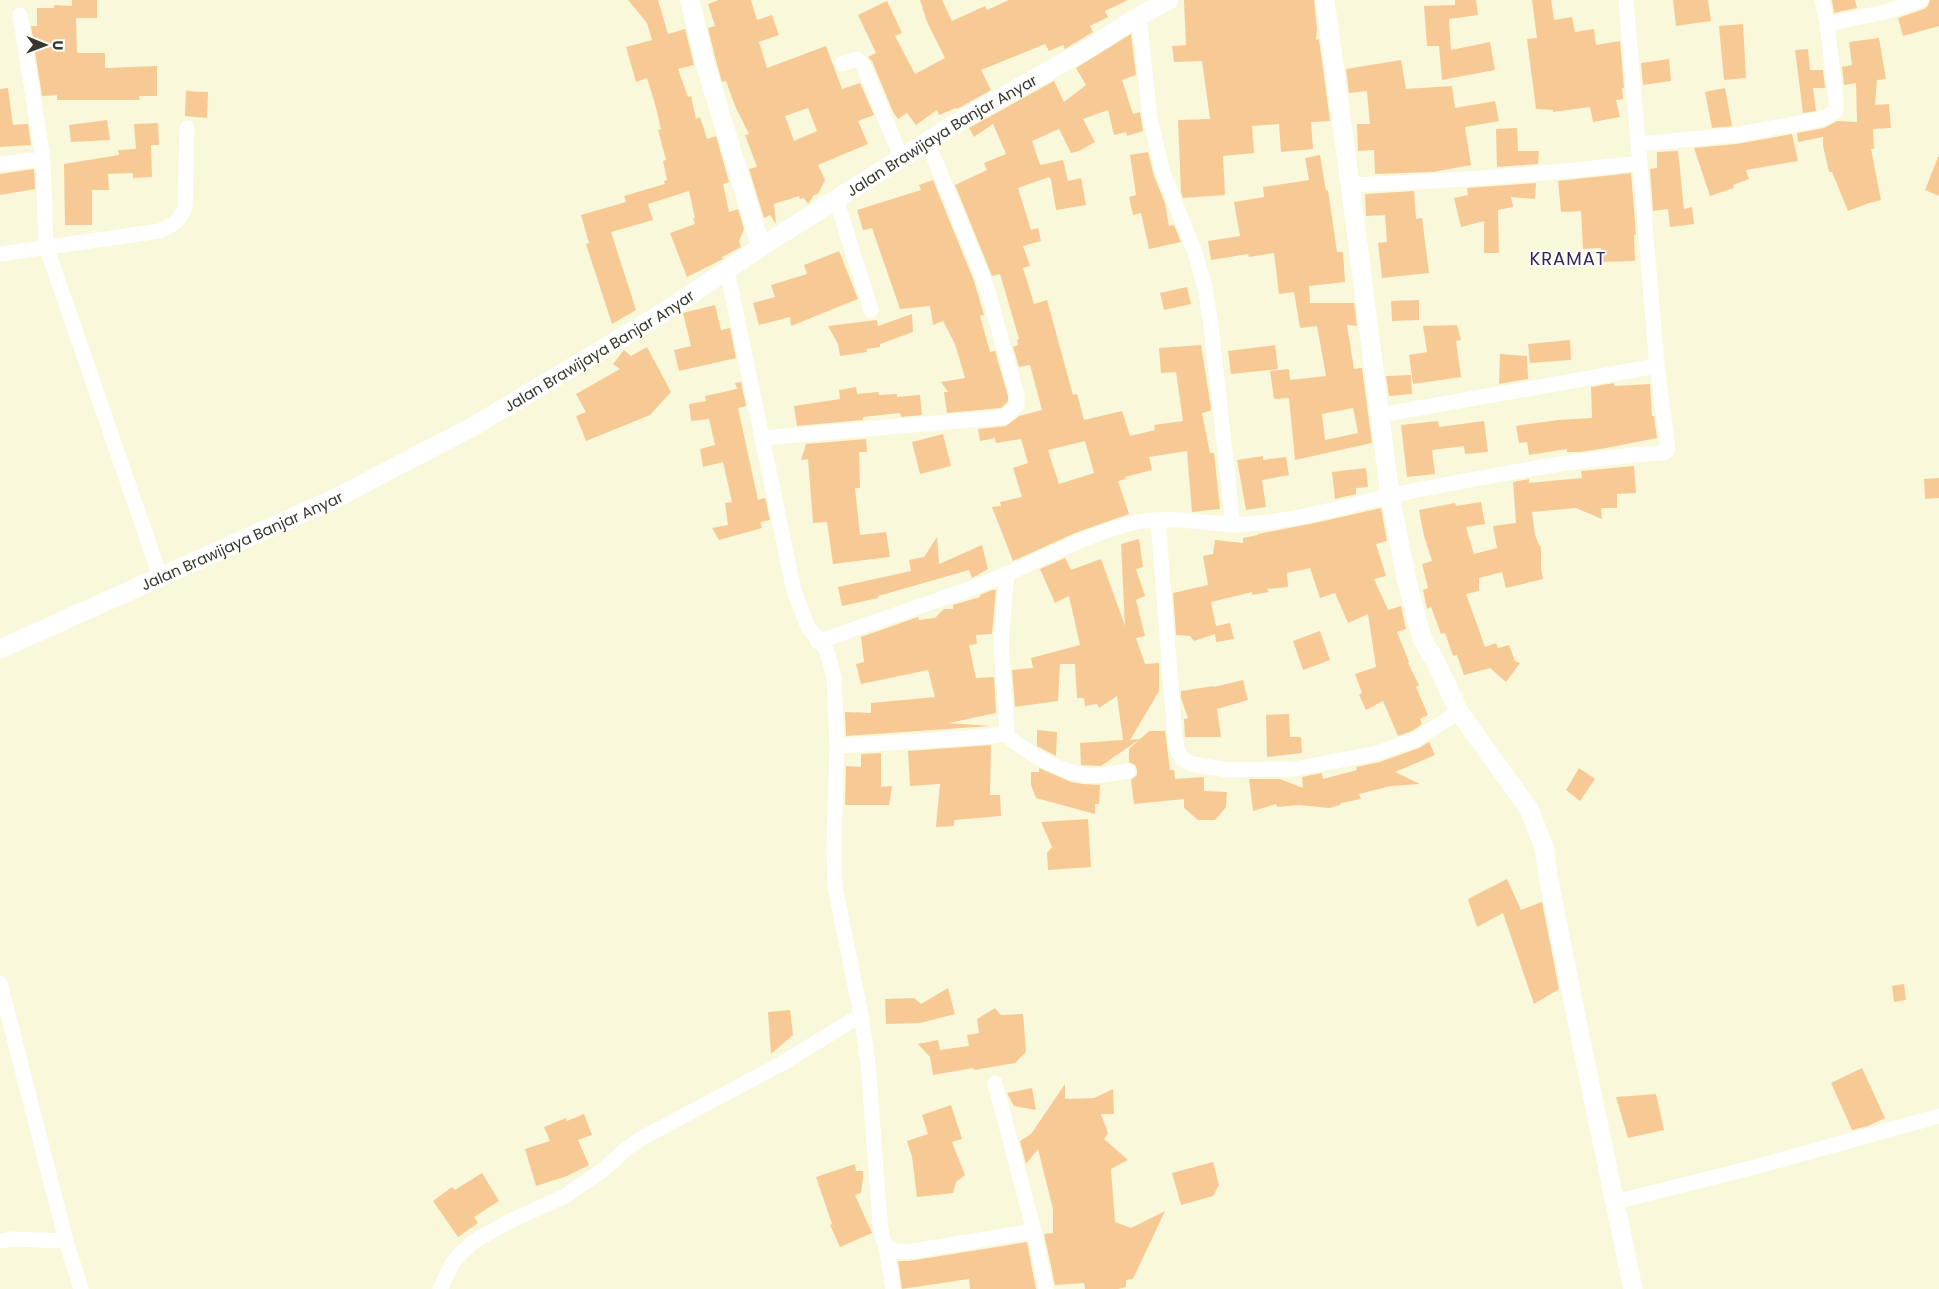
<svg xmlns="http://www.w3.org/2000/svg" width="1939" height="1289" font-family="Poppins,sans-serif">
<rect width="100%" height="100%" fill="#faf8db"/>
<path fill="#f7ca95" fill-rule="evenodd" d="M72,0h25v18h-21l1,35h28v15l52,-2v30h-18l1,4h-83v-5l-15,1 -11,-70h6v-18h17v-3l18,1z
M628,0h30l10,34 17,-5 9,36 -16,4 10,28 3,-1 5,23 4,-2 7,22 9,-3 13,46 -6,2 6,28 9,-3 6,20 -5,12 2,6 -19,10 1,2 -36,18 -17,-44 25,-9 -2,-6h2l-6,-27 -41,13 5,16 -42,12 25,78 -24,14 -26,-80 3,-1 -8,-28 45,-13 -2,-6 41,-12 -1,-3 3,-1 -4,-19 3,-1 -8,-30 3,-1 -6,-25 -8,-26 -11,4 -10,-35 26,-7 -5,-17z
M719,0h32l6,20 15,-5 7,20 -20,7 8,26 59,-22 16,43 18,-6 14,32 -16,6 10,23 -50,21 7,15 -7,14 -4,1 -6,9 -4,-6 -4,1 -1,-3 -25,8 2,20 -6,-9 -6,3 -15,-49 8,-2 -12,-32 4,-1 -14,-28 -9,-25 -4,1 -7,-25 -7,-29 7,-2 -7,-22zM808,108l9,23 -23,10 -9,-25z
M920,0h22l10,21 33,-15 2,4 22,-10h119l-23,11 3,6 -18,9 3,6 -28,17 -2,-4 -14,6 -4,-7 -64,26 10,20 -34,19 -1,-1 -17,7 -2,-5 -21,15 -9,-12 -9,6 -5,-7 -21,-51 -4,-4 8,-4 -18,-38 29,-14 15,32 -7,3 20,38 30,-16 -18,-36z
M1184,0h130l3,28 -1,12 3,-1 11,82 -19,1 2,27 -32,3 -2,-28 -27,2 2,27 -31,3 2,39 -42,3 -2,-6 -3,-72 32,-1 -8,-58 -28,1 -2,-16 14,-1z
M1455,0h21l2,15 -29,4 2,31 39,-8 5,28 -53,10 -3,-34h-12l-3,-40 31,-1z
M1532,0h19l3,20 18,-3 3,15 19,-3 2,16 24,-4 4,47h-2l1,11 -7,1 4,17 -27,5 -3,-15 -37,5v-2l-17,-1 -9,-70 10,-1z
M1673,0h35l3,21 -35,5z
M1832,0h23l2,8 -23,5z
M1930,0h9v26l-36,10 -5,-18 26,-9 4,-3z
M1743,24l3,54 -22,2 -5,-54z
M1131,34l5,41 -14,5 11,34 7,-2 3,19 -16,5 -1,-4 -12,3 -6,-25 -25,9 12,23 -16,9 -8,2 -12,-24 -27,12 8,24 23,-5 5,21 13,-3 5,27 -30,5 -5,-30 -2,-3 -31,11 13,42 7,-2 3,13 -18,5 7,20 -7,2 11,36 13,-4 26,95 4,-1 7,26 38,-9 8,25 25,-6 -1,-5 29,-4 -7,-49 -15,1 -2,-25 42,-3 10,63 -1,3 -8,2 8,40h4l6,56 -28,3 -5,-61 -38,6 3,13 -27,7 1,2 -8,2 11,33 -54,19 -62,28 -21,-54 9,-1 -1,-4 22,-5 -9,-29 15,-5 -7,-24 -25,4 -1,-5 -15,3 -2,-12 28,-3 13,-10 23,-6 -12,-45 -11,2 -6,-20 5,-2 -1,-5 2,-1 -19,-65 -8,2 -37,-91 32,-15 -3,-7 22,-9 -13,-30 -19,13 -5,-9 85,-47 10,21 22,-17 -10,-17zM1085,441l9,32 -35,11 -11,-34z
M1879,38l7,41 -9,1 -2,25 14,-1 2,24 -18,1 1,20h-3l10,51 -12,3 -21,8 -16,-39h-3l-6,-26v-9l-25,5 -1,-9 27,-5 13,-7 20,1 -1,-39 -12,2 -2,-18 10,-2 -3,-23z
M1808,49l2,21h13l2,18h-12l3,23 -13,2 -8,-63z
M1669,59l2,22 -28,4 -2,-22z
M1401,60l5,29 46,-3 3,22 40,-7 4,20 -34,6 6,38 -38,7 -58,2 -1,-24 -16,1 -1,-27h13l-3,-33 -18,2 -3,-24z
M8,88l5,37 15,-1 3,21 -31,2v-58z
M1725,88l7,38 -20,2 -7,-36z
M186,91l22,1 -1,26 -22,-2z
M107,120l3,20 -39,2 -2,-17z
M158,123l1,22h-8l1,32 -19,1v-5l-25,1 1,16h-17v35h-27l-1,-61 55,-9 -1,-5 18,-1 -2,-25z
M1517,128l1,23h21l-1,13 -41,3 -1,-38z
M1792,134l6,27 -52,9 3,9 -16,6 1,3 -24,8 -16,-48 43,-4z
M1678,151l6,58 8,-2 2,17 -24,3 -2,-18 -15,2 -3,-42 7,-1v-16z
M1148,152l6,24 11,27 4,23 5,-1 7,17 -32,7 -8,-36 -8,2 -4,-18 7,-2 -6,-40z
M1320,155l6,36 2,-1 9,62h6l2,30 -36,4 1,17h44l3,23 -10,-1 7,44 8,-1 10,75 -77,17 -6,-62 -15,1 -4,-28 19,-2 1,11 36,-4 -9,-50 -17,2 -6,-36 -15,2 -5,-41 -25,4 -1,-3 -37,6 -3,-19 32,-5 -6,-34 30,-5 -1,-10 46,-7 -4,-22zM1353,408l5,25 -33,7 -3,-26z
M1938,157h1v39l-14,-6z
M34,169l1,20 -35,6v-21z
M1631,173l5,62h-2l1,26 -33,1 -1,-14 -18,1 -2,-38 -20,1 -3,-31z
M933,180l41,101 10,34 -4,1 10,36 5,-1 13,45v5l-7,7 -54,5 -3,-21h4l-7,-10 24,-4 -10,-34 -12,-23 -10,4 -3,-19 -30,3 -28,-81 -9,2 -6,-20 64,-20 -2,-5z
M1536,183l-1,16 -24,-2 2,10 -15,3 1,43h-15v-32l-23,6 -7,-29 14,-3 -1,-7z
M1414,191l2,28 6,-1 7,55 -47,5 -4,-35 9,-1 -2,-27 -19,1 -1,-22z
M839,251l19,48 -67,27 -1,-9 -31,8 -6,-22 22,-6 -4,-12 36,-11 -3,-9z
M1187,287l4,17 -27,6 -4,-17z
M1419,300v20l-27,1 -1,-20z
M715,305l6,25 9,-2 6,30 -57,13 -5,-21 17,-4 -8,-33z
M912,314l1,18 -33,12v3l-14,2 1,3 -27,4 -2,-12 -10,-18 49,-6 1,6z
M1457,325l4,15 -5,1 5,36 -48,7 -4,-29 18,-3 -4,-26z
M1570,340l1,20 -41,3 -2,-19z
M1275,345l3,24 -47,5 -3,-23z
M647,347l24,45 -21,23 -64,26 -10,-25 10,-4 -10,-18 44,-25 -7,-5 11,-14 7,6z
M1500,354l27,2 1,23 -29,5z
M1411,375l1,19 -23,2 -3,-20z
M741,382l5,24 -8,2 20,92 7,-2 5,22 -10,2 2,6 -43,12 -7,-12 16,-3 -3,-22 7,-1 -9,-40 -20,5 -3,-18 15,-4 -6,-26 -18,2 -2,-17 17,-3 -1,-5 32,-7 -2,-6z
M1614,383v3l36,-2 2,32h2l3,22 -51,10 -26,4h-13v-3l-38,6 -2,-13 -8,1 -3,-17 42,-6 34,-2 -1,-31z
M856,387l1,7 21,-2 1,3 18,-1v3l23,-2 2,20 -21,2 -1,-4 -37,4v3l-66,6 -3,-20 46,-7 -1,-9z
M1438,421l1,6 45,-6 4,31 -23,2 -1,-8 -32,4 3,24 -28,3 -6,-52z
M943,434l8,32 -31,8 -8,-32z
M866,439l1,13h-8l1,36h-5l5,47 26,-3 4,25 -57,7 -6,-42 -14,1 -5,-64 -7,1 5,-16z
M1263,456v4l23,-3 3,18 -27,5 4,27 -20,3 -9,-50z
M1634,466l2,27 -19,1v14h-16l1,11 -26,-11 -44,4 3,23 4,10 2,2v21l2,11 -37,9 -4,-16 -23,6v13l-13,3 19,53 11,-4 2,5 11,-3 6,16 5,2 -14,19 -16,-14 -26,7 -7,-20 -4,1 -8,-23 -4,1 -10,-27 -4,2 -4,-19 5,-2 -6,-24 10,-3 -8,-25 -5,-26 36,-7 1,3 25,-4 4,22 -19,3 8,27 23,-6 -4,-22 23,-3 -3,-41 16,-3v4l53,-5 -1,-7z
M1366,468l2,19 -12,1v6l-21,5 -3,-27z
M1939,478v20l-14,1 -1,-20z
M1381,508l6,33 -11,3 10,32 -12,3 14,31 13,-4 5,23 -9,3 12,30 -1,1 11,22 -3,2 12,28 -8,4 2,5 -10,7 -14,5 -15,-35 -17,9 -7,-15 3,-2 -7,-19 21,-7 -8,-53 -20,9 -13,-30 -15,5 -10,-30 -23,5 1,14 -21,2 2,3 -17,3v-3l-41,10 5,24 14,-3 4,16 -18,3 -1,-8 -21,7 -4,-5 -14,-1 -3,-42 35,-8 -5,-29 10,-2 2,-14 28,3v-5l15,-3v-1l57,-11z
M937,537l2,27 43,-19 6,24 -16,9 -3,-8 -91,26v2l-36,8 -4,-19 73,-16 -2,-11 15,-3z
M1139,539l4,28 -7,2 9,27 -9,4 9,36 -9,2 9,26 14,-1v28l-29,49 10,-1 -39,27 -20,-1 -1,-22 43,-3 -6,-44 -18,12 -2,-4 -12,2 -1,-8h-7l-2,-34h-15l-2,37 -43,6 -3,-37 21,-2 -2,-10 49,-13 -11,-49 -14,7 -15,-34 25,-11 6,12 30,-11 24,67 -4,-82z
M992,590h4l-4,44 -16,1 1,9 -8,1 7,33 18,-1 2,36 -47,10 41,3 -144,10 -1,-24 26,1v-10l64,-6 -7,-27 -67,14 -5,-20 8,-2 -3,-25 57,-20 1,3 16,-2 9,-9h9v-4l27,-8v-2z
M1320,631l10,29 -27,10 -10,-29z
M1243,680l5,20 -31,9 4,28h-36l-1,-18 4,-1 -7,-20v-7l33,-5v1z
M1289,714l1,23h11l1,16 -35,4 -1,-42z
M1037,730l20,2 -1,24 -19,-10z
M1149,731h16l5,39h4l1,9 29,-2v14l23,1 -1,15 -11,13h-17l-14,-12v-9l-50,5 -3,-24 6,-5v-5l-2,-5 -6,-3v-13z
M1429,742l6,13 -40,17 25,12 -29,2 -32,8 2,5 -20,4 -1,2 -11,3 -30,-3 -22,2 -1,-3 -23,7 -4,-32h31l23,9 -1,-11 20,-4 1,6 34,-9 -1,-3 24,-5 39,-14z
M991,745l-1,50h10l1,21 -47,4v6l-18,1 4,-43 -30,2 -2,-35z
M881,753v34l11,-1 -3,19h-44l1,-39 15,1v-13z
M1039,768l32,14 12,2 17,1 -1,19h-4v10l-59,-16 -5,-13v-13h8z
M1579,768l16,11 -15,22 -14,-11z
M1088,819l3,48 -43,3 -1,-17 5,-6 -11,-25z
M1507,879l14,31 21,-8 17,87 -25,15 -31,-91 -26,14 -9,-28z
M1904,984l2,16 -12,2 -2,-16z
M948,988l7,26 -35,9 -34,1 -1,-25 29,-1 7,6z
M995,1008l6,7 22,-1 3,38 -11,11 -41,7 -1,-2 -40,7 -3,-18 -12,-13 20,-4 2,10 29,-4 -2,-11 12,-2 -2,-14z
M790,1010l3,25 -22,19 -3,-42z
M1862,1068l23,50 -17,8 -16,4 -21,-47z
M1065,1084v15l29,-1 19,-9 1,25h-13l7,19 -4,6 24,21 -17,9 4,53 16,6 34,-17 -32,68 -7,1v7l-8,2h-33l-1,-6 -29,2 -11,-51 9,-1v-24l-15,-60 -12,15 -6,-23 11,-7z
M1032,1088l4,22 -22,-4 -7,-13z
M1656,1094l8,36 -36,8 -12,-41z
M951,1105l11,34 -10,3 13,33 -9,7 -3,11 -36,4 -5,-40 -5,-16 21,-7 -6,-19z
M584,1114l8,21 -14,5 11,25 -22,11 -31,10 -11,-37 25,-8 -6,-14 22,-9 1,3z
M1213,1162l6,23 -6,11 -32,9 -9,-32z
M855,1164l1,7h7v7l-2,15 -6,2 17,38 -32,14 -10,-22 2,-1 -16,-47z
M482,1173l17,28 -25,16 4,6 -20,14 -25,-36 19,-14 3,3z
M1027,1242l9,47h-66l-1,-10 -67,10 -4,-28h11z"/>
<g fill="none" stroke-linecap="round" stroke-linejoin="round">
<path stroke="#fff" stroke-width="15" d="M20,15l23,144 3,87 114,330
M1827,24l58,-12 36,-12
M842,64l15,-5 6,6 38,92
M1638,144l97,-9 87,-16 14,-8v-11l-9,-76 -5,-24
M0,164l43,-5
M1350,185c97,-4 193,-10 289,-22
M836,199l35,111
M0,254l160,-23c13,-6 19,-10 25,-23l2,-80
M1380,415l277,-49
M763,438l242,-21 12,-12v-10l-31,-110 -59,-144
M1158,520l17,218 3,14 6,8 8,4 36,6 67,-1 82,-16 39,-14 43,-27
M1233,525c57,-2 103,-17 157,-29 48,-11 97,-19 146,-28 43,-7 85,-13 128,-15l4,-3 -11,-84 -31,-366
M818,642c54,-20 108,-37 162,-57 51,-19 105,-52 158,-63 29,-6 66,1 95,3l-22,-199 -6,-39 -11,-37 -31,-77 -13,-55 -11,-102
M1004,734c23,18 51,36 80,41 14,2 30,-2 44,-4
M837,746l145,-9 22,-3 3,-5 -6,-86 6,-70
M0,983l66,258
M861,1015l7,48 12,159 2,14 4,11 10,4 11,1 127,-21 12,58
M995,1083l39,148
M1615,1202l140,-35 184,-51
M0,1241l12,-2 54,2 15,48
M886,1247l7,42
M440,1289l12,-25 9,-11 12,-11 37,-21 55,-25 38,-26 23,-21 14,-10 141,-75 80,-49 -26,-128 -1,-43 3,-98 -3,-69 -8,-28 -18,-22 -14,-36 -67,-321"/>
<g stroke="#fff" stroke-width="19">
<path d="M690,0l14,60 57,187"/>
<path d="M1325,0l27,198 38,298 17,86 15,57 14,23 23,50 70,97 15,38 4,29 34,170 51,243"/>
<path id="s1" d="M0,649l334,-150 140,-73 189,-113 98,-66 205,-130 120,-67 53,-34 30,-16"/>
</g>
</g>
<g text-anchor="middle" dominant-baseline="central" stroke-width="4" stroke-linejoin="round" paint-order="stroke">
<g font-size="15" fill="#38372c" stroke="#fff">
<text stroke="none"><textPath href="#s1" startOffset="1075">Jalan Brawijaya Banjar Anyar</textPath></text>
<text stroke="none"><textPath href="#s1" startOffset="670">Jalan Brawijaya Banjar Anyar</textPath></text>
<text stroke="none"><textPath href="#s1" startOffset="265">Jalan Brawijaya Banjar Anyar</textPath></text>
</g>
<g font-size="18" letter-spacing="1" fill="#3d215b" stroke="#fff">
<text x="1568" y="258">KRAMAT</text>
</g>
</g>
<g transform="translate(45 45) rotate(91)" stroke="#ffffff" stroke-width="4" paint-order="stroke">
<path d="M0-4L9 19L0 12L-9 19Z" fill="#38372c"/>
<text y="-8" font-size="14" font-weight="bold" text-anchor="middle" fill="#38372c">U</text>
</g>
</svg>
